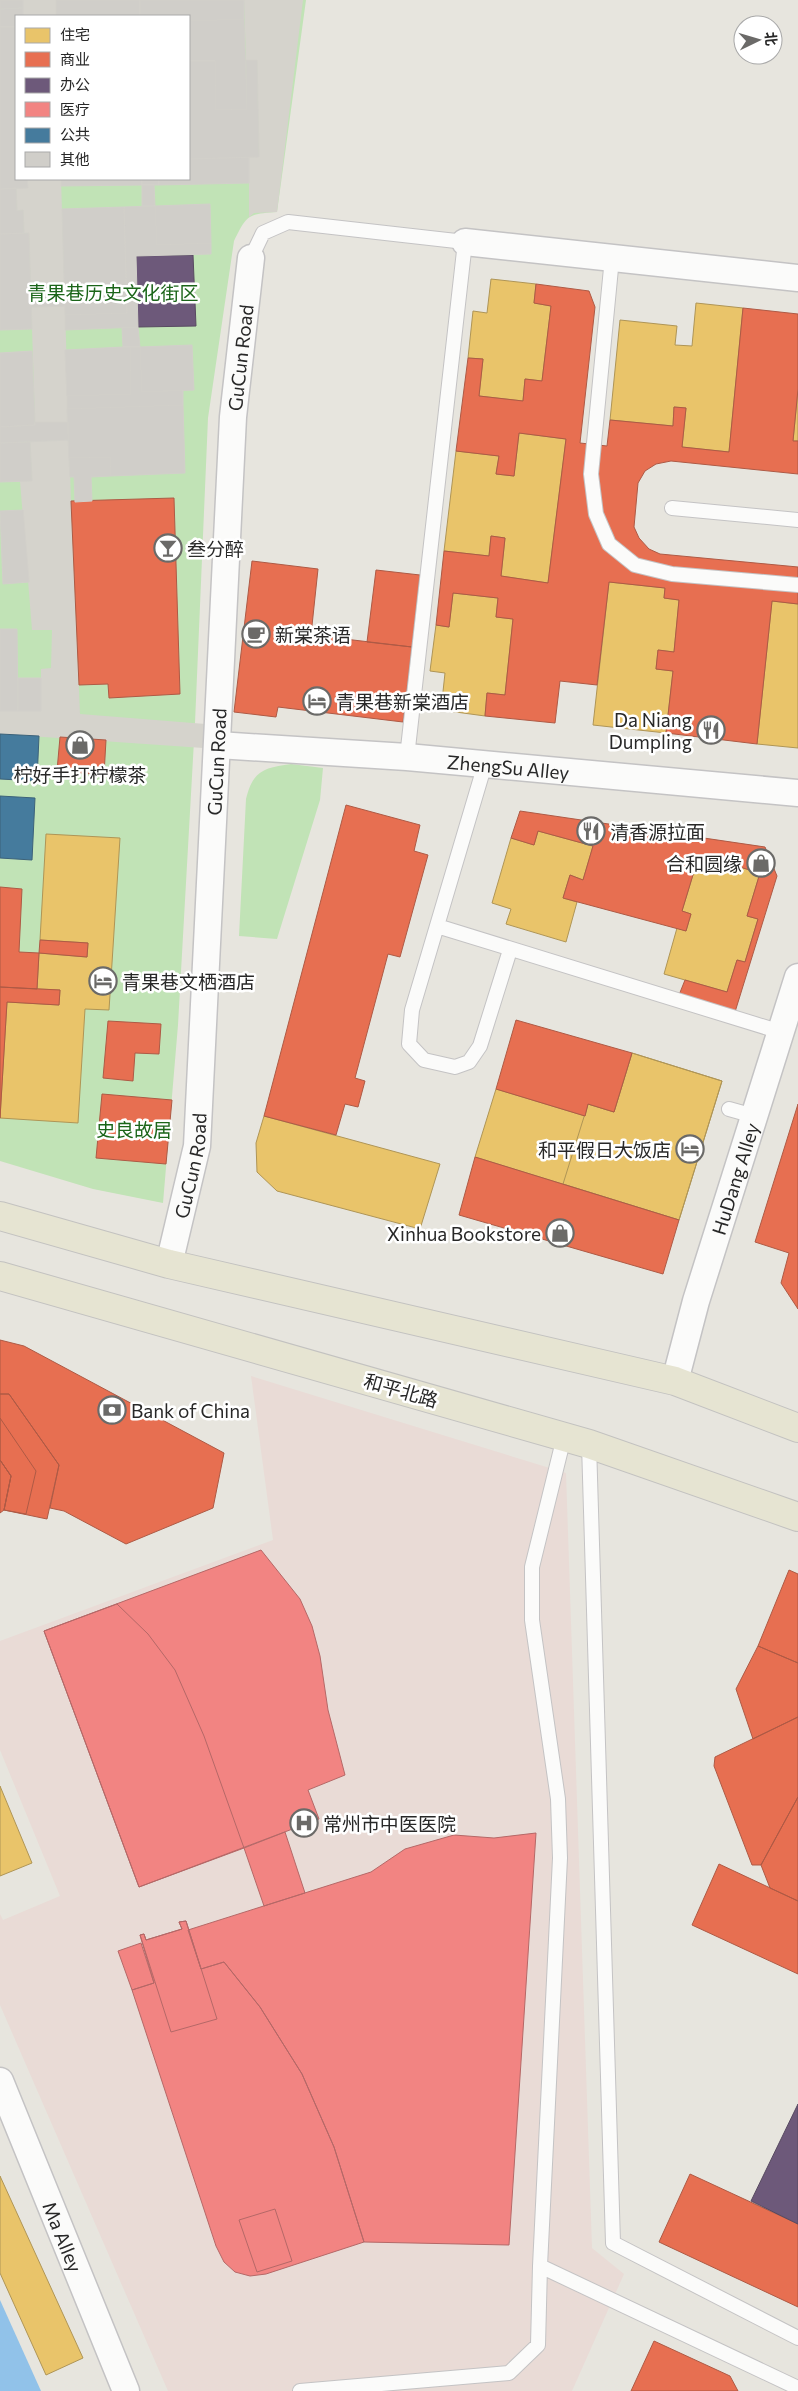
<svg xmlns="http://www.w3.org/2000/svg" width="798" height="2391" font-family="Commissioner,'Noto Sans SC',sans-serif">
<rect width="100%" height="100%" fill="#e7e5de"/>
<path fill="#e9dbd6" d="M251,1376l315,97 26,775 32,26 -52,117h-404l-168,-386v-91l3,6 57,-24 -60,-146v-109l273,-101z"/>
<path fill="#c1e3b6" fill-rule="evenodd" d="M0,0h306l-29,212c-30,2 -30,3 -43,29l-26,177 -13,305 -17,302 -15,178 -70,-14 -93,-28zM16,16h173v163h-173z
M291,764l32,4 -3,32 -43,139 -38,-3 7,-137c7,-29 18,-31 45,-35z"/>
<path fill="#d5d3cc" d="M23,0h33v16h-33z
M244,0h59l-26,212 -23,1 -5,4v-60h10l-2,-97h-11z
M27,179h34l10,322 9,213 138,11v24l-218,-15v-23h41v-42l10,-1 1,-38h-20l-12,-149 12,-1 -2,-38 5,-20 -6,-189h-5l-1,-23 -6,1 -1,-23h11z"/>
<path fill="#91c2e9" d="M0,2300l41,91h-41z"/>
<path fill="#e9c46a" stroke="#af9556" d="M491,279l45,5 -2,19 17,3 -9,75 -17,-2 -2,22 -44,-5 4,-37 -15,-1 5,-47 14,2z
M696,303l47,5 -14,144 -47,-5 4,-39 -12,-1 -1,19 -63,-6 10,-100 57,6 -2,19 17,1z
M798,389v52h-5z
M519,433l47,6 -18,144 -47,-7 4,-38 -14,-2 -2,20 -45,-5 12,-100 43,5 -3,18 18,2z
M609,582l56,6 -1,10 15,2 -5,52 -16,-2 -2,19 17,2 -7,62 -73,-8z
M453,593l45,5 -2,19 17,2 -8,76 -18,-2 -2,23 -44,-6 4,-37 -15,-2 6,-46 13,2z
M772,601l26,3v144l-41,-4z
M538,831l55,15 -10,34 -13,-5 -7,23 14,4 -11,40 -60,-18 5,-15 -19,-6 19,-65 23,7z
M46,834l74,4 -11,172 -24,-1 -7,114 -78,-5 7,-116 52,3 1,-15 -23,-1 2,-36 48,4 1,-14 -48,-3z
M699,855l61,18 -13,43 11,3 -13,43 -8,-2 -10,32 -63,-18 13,-46 9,3 5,-17 -9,-3z
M632,1053l90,28 -43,139 -204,-63 21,-68 89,27 3,-12 26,8z
M632,1053l90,28 -43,139 -116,-36 25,-80 26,8z
M264,1116l176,48 -20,65 -143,-38 -20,-19 -1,-29z
M0,1786l32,77 -32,13z
M0,2176l83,182 -37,17 -46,-102z"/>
<path fill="#e76f51" stroke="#ae5a45" d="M536,284l53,7 6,16 -15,136 27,3 3,-26 63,6 1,-19 12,1 -4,39 47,5 14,-144 55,6v75l-5,52h5v33l-127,-13 -15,3 -11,7 -7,12 -4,44 5,11 10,11 11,5 138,13v37l-26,-3 -15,143 -91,-11 7,-62 -17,-2 2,-19 16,2 5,-52 -15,-2 1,-10 -56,-6 -12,103 -37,-4 -5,42 -70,-7 2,-23 18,2 8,-76 -17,-2 2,-19 -45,-5 -4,34 -13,-2 8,-74 45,5 2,-20 14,2 -4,38 47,7 18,-144 -47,-6 -5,43 -18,-2 3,-18 -43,-5 12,-93 15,1 -4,37 44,5 2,-22 17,2 9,-75 -17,-3z
M174,498l6,196 -71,4 -1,-14 -29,1 -8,-184z
M252,561l66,8 -7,66 101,12 -9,75 -125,-15 -2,10 -42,-5z
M376,570l44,5 -8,72 -45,-5z
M60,737l46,3 -2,35 -47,-4z
M346,805l74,20 -6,26 14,4 -28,102 -12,-3 -33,124 10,3 -7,26 -13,-3 -9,31 -72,-19z
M520,811l245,36 12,29 -42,136 -56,-17 6,-15 42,12 10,-32 8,2 13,-43 -11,-3 13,-43 -61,-18 -17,56 9,3 -5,17 -123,-33 7,-23 13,5 10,-34 -55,-15 -4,14 -23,-7z
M0,887l22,2 -3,63 20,1 -2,36 -37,-2z
M40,940l48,3 -1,14 -48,-4z
M0,987l60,3 -1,15 -52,-3 -7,116z
M516,1020l116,33 -18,59 -26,-8 -3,12 -89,-27z
M108,1021l53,3 -2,30 -24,-1 -2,28 -30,-3z
M102,1094l70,6 -6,64 -70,-6z
M798,1104v205l-17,-26 8,-30 -34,-11z
M475,1157l204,63 -16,54 -204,-59z
M0,1340l24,6 200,107 -11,55 -87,36 -62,-33 -14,-3 9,-43 -50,-71h-9z
M0,1394h9l50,71 -12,54 -43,-9 7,-34 -11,-16z
M0,1418l36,53 -10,43 -22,-4 7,-34 -11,-16z
M0,1460l11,16 -7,34 -4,3z
M789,1570l9,4v89l-40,-17z
M758,1646l40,17v54l-45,22 -17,-50z
M798,1717v80l-37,68h-9l-38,-99 1,-9z
M798,1797v104l-28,-13 -9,-23z
M719,1864l79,37v73l-106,-49z
M690,2174l108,50v83l-139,-65z
M654,2341l76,35 8,15h-107z"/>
<path fill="#6d597a" stroke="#584a61" d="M193,255l3,71 -58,1 -2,-71z
M798,2104v120l-47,-23z"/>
<path fill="#f28482" stroke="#b56867" d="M261,1550l39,49 12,27 8,30 8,54 17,65 -37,15 11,29 -180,68 -95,-256z
M117,1604l31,30 27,36 29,66 40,112 -105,39 -95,-256z
M285,1832l20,61 -41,13 -20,-58z
M536,1833l-27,412 -145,-3 -30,-95 -32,-73 -42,-67 -36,-45 -23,7 -13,-39 183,-58 34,-23 49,-14 40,3z
M186,1921l15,48 23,-7 36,45 42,67 32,73 30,95 -98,32 -16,2 -15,-4 -11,-10 -8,-16 -84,-256 22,-7 -14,-48 4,-1 2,6 36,-11 -3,-7z
M186,1921l31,98 -46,13 -31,-97 4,-1 2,6 36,-11 -3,-7z
M141,1943l13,40 -22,7 -14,-39z
M275,2209l17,52 -35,11 -18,-52z"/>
<path fill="#457b9d" stroke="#3c627a" d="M0,734l39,2 -2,45 -37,-2z
M0,796l35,2 -3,62 -32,-2z"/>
<path fill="#d0cec9" stroke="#d2d0ca" d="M0,0h23v8l-23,1z
M56,0h84v16h-84z
M140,0h104v19l-55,2v-5h-49z
M23,8v8h-7v11h-16v-18z
M244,19l3,90 -31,1 -1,-49h-26v-40z
M0,27h16v152h11l1,9 -28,1z
M246,60h11l2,97 -70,2v-98h26l1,49 31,-1z
M249,157v26l-90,2v-6h30v-20z
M61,179h81v6l-81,1z
M142,179h17v6h-17z
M142,185h12l1,21h-13z
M16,188l1,23 6,-1 1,23 -24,1v-45z
M210,204l1,39 -54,2 -2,-39z
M155,206l2,39 54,-2v11l-75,2 2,71 -73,3v-15l62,-2 -3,-106z
M124,207l3,106 -62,2 -3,-106z
M29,233l3,96 -32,1v-96z
M64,287l1,19 -34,1v-19z
M138,327l2,20h-17l-1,-19z
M192,345l2,45 -52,2 -2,-45z
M123,347h7l1,47 -64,2 -2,-46z
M130,347h10l2,45 41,-2v15l-116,4v-13l64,-2z
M32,351l3,74 -35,2v-74z
M183,405l2,68 -74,3 -1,-19 -41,1 -2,-49z
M35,422h33l1,18 -69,3v-16l35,-2z
M30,442l2,39 -32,1v-39z
M110,457l1,19 -20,1 1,24 -17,1 -1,-25h-4l-1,-19z
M23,510l6,72 -26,2 -3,-73z
M0,629h17l1,82h-18z
M18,678h23v33h-23z"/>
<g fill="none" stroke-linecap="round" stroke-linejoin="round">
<g stroke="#c4c3c4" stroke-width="16">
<path id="lane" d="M251,258l12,-25 25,-11 177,20 -58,515
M612,258l-21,216 5,40 13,30 26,21 37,9 126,11
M672,508l126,12
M485,764l-73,246 -3,34 15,16 31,7 14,-5 11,-16 30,-96
M437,926l344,106
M729,1109l25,7
M589,1444l24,799 185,95
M540,2266l258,122
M300,2391l209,-18 29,-28 2,-79 20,-408 -2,-59 -26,-179v-53l32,-130"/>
</g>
<g stroke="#c4c3c4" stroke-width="29">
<g id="street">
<path d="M465,242l333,36"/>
<path id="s1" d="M218,745l189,12 391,36"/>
<path id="s2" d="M169,1264l28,-118 36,-729 18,-159"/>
<path id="s3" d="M675,1381l21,-80 102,-324"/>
<path id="s4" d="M0,2081l126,310"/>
</g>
</g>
<g stroke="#c3c2c0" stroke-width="30">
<path id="primary" d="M0,1216l169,48 506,117 123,47
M0,1276l589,168 209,73"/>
</g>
<use href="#lane" stroke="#fbfbfa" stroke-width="14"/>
<use href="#street" stroke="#fbfbfa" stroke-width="26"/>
<use href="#primary" stroke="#e6e4d2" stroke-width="28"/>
</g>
<defs>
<g id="bar-ring" transform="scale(1.4375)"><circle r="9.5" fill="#fff" stroke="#6b6a68" stroke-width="1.5"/><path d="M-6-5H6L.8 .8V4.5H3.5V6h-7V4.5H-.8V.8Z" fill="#6b6a68"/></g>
<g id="cafe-ring" transform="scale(1.4375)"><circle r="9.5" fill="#fff" stroke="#6b6a68" stroke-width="1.5"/><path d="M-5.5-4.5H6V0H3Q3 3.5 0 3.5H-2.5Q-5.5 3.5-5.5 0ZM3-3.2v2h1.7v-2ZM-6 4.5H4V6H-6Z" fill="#6b6a68"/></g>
<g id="hotel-ring" transform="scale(1.4375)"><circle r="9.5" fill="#fff" stroke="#6b6a68" stroke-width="1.5"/><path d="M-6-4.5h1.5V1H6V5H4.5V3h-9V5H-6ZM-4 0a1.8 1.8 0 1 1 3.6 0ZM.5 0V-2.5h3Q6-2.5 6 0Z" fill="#6b6a68"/></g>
<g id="restaurant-ring" transform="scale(1.4375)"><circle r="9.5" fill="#fff" stroke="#6b6a68" stroke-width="1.5"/><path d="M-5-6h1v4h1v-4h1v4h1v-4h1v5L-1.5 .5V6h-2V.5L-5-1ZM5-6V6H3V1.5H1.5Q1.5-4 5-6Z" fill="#6b6a68"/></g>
<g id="shop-ring" transform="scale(1.4375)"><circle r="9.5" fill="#fff" stroke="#6b6a68" stroke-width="1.5"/><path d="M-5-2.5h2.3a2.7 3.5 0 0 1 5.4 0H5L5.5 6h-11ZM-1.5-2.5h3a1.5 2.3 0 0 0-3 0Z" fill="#6b6a68"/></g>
<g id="bank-ring" transform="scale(1.4375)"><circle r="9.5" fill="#fff" stroke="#6b6a68" stroke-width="1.5"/><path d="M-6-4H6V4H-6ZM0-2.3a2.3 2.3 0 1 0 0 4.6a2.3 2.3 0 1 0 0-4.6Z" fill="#6b6a68"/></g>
<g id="hospital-ring" transform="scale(1.4375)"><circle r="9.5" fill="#fff" stroke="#6b6a68" stroke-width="1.5"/><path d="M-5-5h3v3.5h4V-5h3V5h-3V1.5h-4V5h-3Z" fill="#6b6a68"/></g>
</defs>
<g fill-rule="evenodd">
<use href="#bar-ring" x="168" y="548"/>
<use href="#cafe-ring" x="256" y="634"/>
<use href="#hotel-ring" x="317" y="701"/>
<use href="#restaurant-ring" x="711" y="730"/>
<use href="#shop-ring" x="80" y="745"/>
<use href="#restaurant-ring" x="591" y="831"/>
<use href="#shop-ring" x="761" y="863"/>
<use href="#hotel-ring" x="103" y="981"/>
<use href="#hotel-ring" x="690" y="1149"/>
<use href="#shop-ring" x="560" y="1233"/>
<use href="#bank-ring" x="112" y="1410"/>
<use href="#hospital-ring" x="304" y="1823"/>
</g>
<g text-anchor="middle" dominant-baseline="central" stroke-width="5" stroke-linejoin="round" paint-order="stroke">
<g font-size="19" fill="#1b6519" stroke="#fff">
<text x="113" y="292">青果巷历史文化街区</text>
<text x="134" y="1129">史良故居</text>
</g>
<g font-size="19" fill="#282828" stroke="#fff">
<text stroke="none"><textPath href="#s2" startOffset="911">GuCun Road</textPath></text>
<text stroke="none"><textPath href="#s2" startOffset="506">GuCun Road</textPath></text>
<text stroke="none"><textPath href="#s1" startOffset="291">ZhengSu Alley</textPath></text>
<text stroke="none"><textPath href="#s2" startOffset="101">GuCun Road</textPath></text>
<text stroke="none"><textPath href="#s3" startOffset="211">HuDang Alley</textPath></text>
<text transform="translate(401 1390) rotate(16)">和平北路</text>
<text stroke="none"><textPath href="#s4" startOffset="168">Ma Alley</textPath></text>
</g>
<g font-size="19" fill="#282828" stroke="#fff" text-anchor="start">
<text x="187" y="548">叁分醉</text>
<text x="275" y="634">新棠茶语</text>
<text x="336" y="701">青果巷新棠酒店</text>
<text x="692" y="719" text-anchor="end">Da Niang<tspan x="692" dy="22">Dumpling</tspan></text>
<text x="80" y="774" text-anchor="middle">柠好手打柠檬茶</text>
<text x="610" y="831">清香源拉面</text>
<text x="742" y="863" text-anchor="end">合和圆缘</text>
<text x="122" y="981">青果巷文栖酒店</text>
<text x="671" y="1149" text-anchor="end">和平假日大饭店</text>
<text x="541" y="1233" text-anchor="end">Xinhua Bookstore</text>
<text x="131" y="1410">Bank of China</text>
<text x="323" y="1823">常州市中医医院</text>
</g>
</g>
<rect x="15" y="15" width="175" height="165" fill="#ffffff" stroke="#a9a9a9"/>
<rect x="25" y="28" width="25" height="15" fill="#e9c46a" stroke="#a9a9a9"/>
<text x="60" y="40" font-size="15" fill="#282828">住宅</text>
<rect x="25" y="52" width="25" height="15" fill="#e76f51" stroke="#a9a9a9"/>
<text x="60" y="65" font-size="15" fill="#282828">商业</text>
<rect x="25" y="78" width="25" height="15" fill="#6d597a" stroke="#a9a9a9"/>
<text x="60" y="90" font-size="15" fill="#282828">办公</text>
<rect x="25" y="102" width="25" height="15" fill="#f28482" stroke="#a9a9a9"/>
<text x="60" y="115" font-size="15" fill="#282828">医疗</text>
<rect x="25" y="128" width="25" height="15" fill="#457b9d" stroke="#a9a9a9"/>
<text x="60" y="140" font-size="15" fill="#282828">公共</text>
<rect x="25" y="152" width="25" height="15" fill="#d0cec9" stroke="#a9a9a9"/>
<text x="60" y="165" font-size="15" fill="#282828">其他</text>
<g transform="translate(758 40) rotate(85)"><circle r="24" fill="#ffffff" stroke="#a9a9a9"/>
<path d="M0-4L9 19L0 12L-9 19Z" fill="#6b6a68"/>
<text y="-8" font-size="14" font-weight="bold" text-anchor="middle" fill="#282828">北</text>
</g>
</svg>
